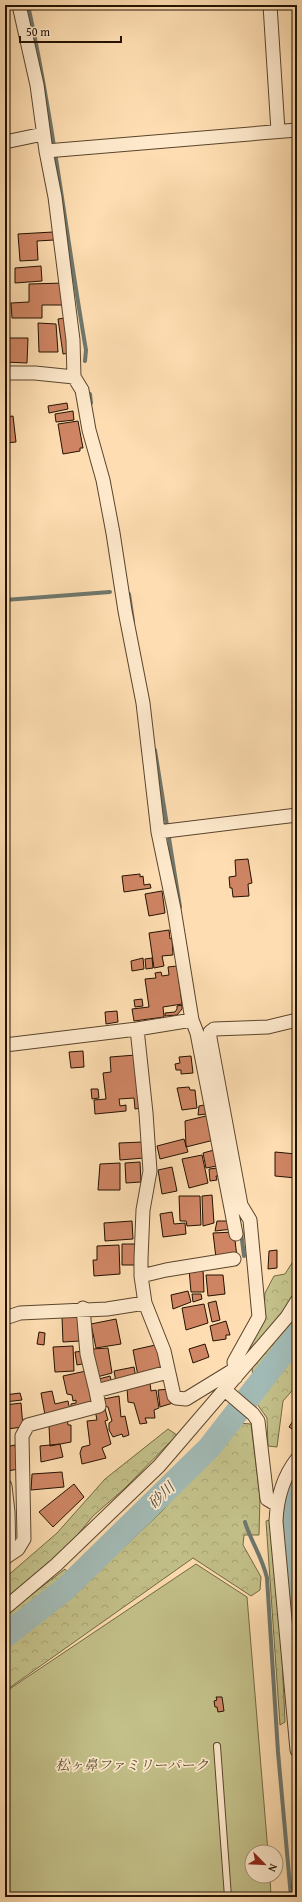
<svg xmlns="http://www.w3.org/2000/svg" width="302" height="1902" font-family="'Gentium Book Plus','Noto Serif JP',serif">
<defs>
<pattern id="forest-crowns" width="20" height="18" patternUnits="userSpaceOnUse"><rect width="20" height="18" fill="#c3c089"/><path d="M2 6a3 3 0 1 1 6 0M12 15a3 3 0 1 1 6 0" fill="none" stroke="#a7a474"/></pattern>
</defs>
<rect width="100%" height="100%" fill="#fdddb1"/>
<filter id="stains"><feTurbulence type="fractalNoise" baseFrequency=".005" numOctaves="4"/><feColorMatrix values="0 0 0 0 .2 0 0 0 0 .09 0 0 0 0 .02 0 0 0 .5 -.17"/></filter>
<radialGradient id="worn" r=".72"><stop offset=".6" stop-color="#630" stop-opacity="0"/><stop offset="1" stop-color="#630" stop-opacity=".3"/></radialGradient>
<path fill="url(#forest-crowns)" stroke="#736944" d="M297,1255v37l-17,25 -28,34 -2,-6 13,-31 2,-21 9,-17 11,-2z
M297,1312v73l-14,16 -6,46 -9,-1 -1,-28 -12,-17 -3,-33z
M238,1423l13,1 9,73 -1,38h-15l-1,10 18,32 -1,13 -9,6 -58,-38 -188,133v-76l60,-46 14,21 83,-79z
M168,1429l9,6 -52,53 -32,28 -24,29 -64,54v-21l52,-45 48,-54z
M272,1519l9,115 4,88 -5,3 -14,-204z"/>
<path fill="#c3c089" stroke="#736944" d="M196,1564l51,33 21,255h-16v24h18l1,21h-266v-205z"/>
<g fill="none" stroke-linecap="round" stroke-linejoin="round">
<path stroke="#6f776d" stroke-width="4" d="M28,5c25,114 38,230 58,345l-1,11
M90,394l1,9
M129,594l4,27
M5,600l105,-8
M155,750l25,157
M241,1232l3,24
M245,1522c6,20 17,34 22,56l11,174 13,145"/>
<path stroke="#a2bab5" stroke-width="24" d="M297,1484l-7,21 -1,15 8,94
M5,1636l60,-47 144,-141 88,-113"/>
</g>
<path fill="#cf8564" stroke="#231200" d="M53,232l1,8 -17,1 1,19 -18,1 -2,-27z
M41,266l1,15 -27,2v-15z
M65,283v22h-23v13h-30l-1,-15 18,-1v-18z
M65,318l5,35 -7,1 -5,-35z
M38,323l18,1 2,28h-19z
M5,338h23l-1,25 -22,-1z
M67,403l1,6 -19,4 -1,-7z
M73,411l1,9 -18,2 -1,-8z
M13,416l3,26 -11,1v3v-29z
M78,421l5,27h-3v3l-17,3 -5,-30z
M248,859l4,24 -4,1 1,12 -16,1 -1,-9h-2l-1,-11 7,-1 -1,-16z
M140,874v3l3,-1 1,9 6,-1 1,4 -27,4 -2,-16z
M162,891l3,22 -16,3 -4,-22z
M169,930l1,9 2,-1 1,17 -11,1 2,10 -10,2 -5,-35z
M143,958l1,11 -12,2 -1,-10z
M152,958l1,10 -7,1 -1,-10z
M177,966l5,38 -19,3 1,10 -30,4 -2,-12 17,-2 -4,-28 11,-1 -1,-5 6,-1 1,4 7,-1 -1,-8z
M142,999l1,7 -8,1 -1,-7z
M182,1005v4l-5,6 -12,1v-3l10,-1 2,-3v-3z
M117,1011l1,11 -12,2 -1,-12z
M83,1051l1,16 -13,1 -2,-16z
M136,1055l5,53 -6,1 -1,-11 -15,1 1,7 6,-1v6l-31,3 -1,-14 12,-1 -3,-26 8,-1 -1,-15z
M191,1056l2,17 -12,1v-4h-5l-1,-6 5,-1 -1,-6z
M189,1087l1,3h5l2,18 -15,2 -5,-22z
M91,1089h7l1,9 -7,1z
M204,1105l2,9 -8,1 1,-9z
M210,1115l4,25 -28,7 -1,-26z
M184,1139l4,13 -28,7 -3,-13z
M143,1142l1,16 -24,2 -1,-17z
M214,1150l3,16 -11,2 -3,-15z
M275,1152l21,2v24l-21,-2z
M202,1155l6,28 -19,5 -7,-29z
M140,1162l1,20 -15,1 -1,-20z
M120,1163v27h-22l2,-26z
M172,1167l5,24 -15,3 -4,-24z
M218,1168l2,8h-4l1,4 -7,1 -1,-12z
M212,1195l2,28 -11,3 -1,-30z
M179,1196h21l1,29 -14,1 -1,-5h-6z
M172,1212l2,12 11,-1 1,11 -23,3 -3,-23z
M132,1221l1,18 -28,2 -1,-18z
M217,1221h15l1,8 -18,2z
M234,1232l3,25 -21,1 -3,-25z
M122,1244h13v21h-13z
M119,1245l1,29 -26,2 -1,-16h4v-14z
M277,1250v18l-9,1 1,-18z
M189,1269h14l1,23h-13z
M206,1275h17l2,19 -17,2z
M188,1291l3,11 -18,7 -2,-14z
M192,1294h9l1,5 -9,3z
M216,1301l4,19 -8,2 -4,-19z
M204,1304l4,19 -22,7 -4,-22z
M78,1316l2,25 -17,1 -1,-25z
M116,1319l5,25 -25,4 -5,-24z
M226,1321l4,14h-4v4l-13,2 -3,-15z
M39,1332l6,1 -1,12 -7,-1z
M160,1344l4,27 -26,5 -5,-26z
M205,1344l4,13 -16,6 -4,-14z
M73,1346l1,25 -19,1 -2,-25z
M108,1348l4,25 -15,4 -5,-28z
M84,1351l3,12 -10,2 -2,-13z
M134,1367l2,11 -20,4 -2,-11z
M86,1371l8,34 -23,3v-4l5,-1v-3l-3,1 -1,-6 -5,-1 -4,-18z
M110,1376l2,7 -12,3 -1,-7z
M150,1383l1,8 5,-1 3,18 -5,2 1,8h-10l2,5 -7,1 -6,-21 -6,-1 -1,-14z
M171,1389l2,14 -13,4 -2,-17z
M52,1391l3,13 13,-3 2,10 -25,4 -4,-22z
M20,1393l2,7 -17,2v-7z
M119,1396l2,21 4,-1 4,19 -6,2 -1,-3 -9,3 -4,-7v-7l3,-2 -4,-14 -3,-1 -1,-7z
M21,1403l2,24 -16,2 -2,-24z
M105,1409l3,11 -3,1 6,23 -9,4 4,10 -24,6 -2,-11 2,-6 8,-2 -3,-24 10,-1 -2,-10z
M297,1415v17l-8,-5z
M67,1417l1,8h3v17l-21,4 -1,-20 -2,-4z
M60,1444l3,13 -22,5 -1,-16z
M15,1445l4,24 -12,2 -2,-24z
M62,1472l2,15 -33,3 1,-16z
M74,1484l10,13 -31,30 -14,-15z
M216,1697h6l2,14 -6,1 -1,-5h-2l-1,-6 3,-1z"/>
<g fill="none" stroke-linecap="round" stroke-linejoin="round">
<g stroke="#5a452c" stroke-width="8">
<path id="service" d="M217,1746l11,151"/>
</g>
<g stroke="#5a452c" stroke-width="15">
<path id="minor" d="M270,5l8,126
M5,142l38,-8
M46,151l251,-21
M5,373h30l39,4
M158,832l139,-17
M192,1020l5,13 39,201
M5,1045l132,-16
M141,1276l25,-6 68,-11
M145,1303l19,48 10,45 2,2 10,1 49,-30
M83,1308l4,46 9,37
M5,1318l15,-5 87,-4 38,-6 -4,-27v-17l2,-49 7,-39 -4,-58 -9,-84 55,-9 -18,-111 -16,-77 -15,-129 -18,-92 -12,-78 -10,-53 -14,-50 -7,-40 -8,-13 -1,-37 -18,-143 -9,-46 -9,-66 -18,-80
M236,1377l-2,-15 25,-45 -9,-97 -9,-15 -31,-167v-6l4,-3 54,-2 29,-7
M225,1390l28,24 5,7 9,78 10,6
M297,1459c-14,18 -20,39 -21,62l21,229
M5,1486l3,26 1,43 -4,3
M9,1555l9,-6 6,-10 -2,-103 6,-11 71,-19 -3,-15 72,-19
M5,1608l51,-43 103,-99 128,-149 10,-16"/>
</g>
<use href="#service" stroke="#fee9cc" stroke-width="6"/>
<use href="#minor" stroke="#fee9cc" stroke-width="13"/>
</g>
<g text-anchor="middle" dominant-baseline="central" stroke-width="3.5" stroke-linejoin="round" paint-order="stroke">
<g font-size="14" font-style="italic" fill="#5b4f30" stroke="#fee9cc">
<text x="132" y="1765">松ヶ鼻ファミリーパーク</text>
</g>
<g font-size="15" font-style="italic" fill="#4f4d3f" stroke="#fee9cc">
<text transform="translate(161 1495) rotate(-44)">砂川</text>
</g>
</g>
<rect width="302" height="1902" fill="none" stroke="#fdddb1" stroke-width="20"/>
<rect x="6" y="6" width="290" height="1890" fill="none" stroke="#231200" stroke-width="2"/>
<rect x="10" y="10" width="282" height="1882" fill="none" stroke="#231200"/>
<g transform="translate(264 1864) rotate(114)"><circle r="19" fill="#fee9cc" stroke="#a6937a"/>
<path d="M0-3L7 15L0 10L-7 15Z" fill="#8f2418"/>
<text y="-6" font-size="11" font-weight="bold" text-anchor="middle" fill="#231200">N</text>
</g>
<path d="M20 36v6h101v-6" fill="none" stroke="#231200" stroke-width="2"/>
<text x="26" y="36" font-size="12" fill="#231200" stroke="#fee9cc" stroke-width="3" paint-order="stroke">50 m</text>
<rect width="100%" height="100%" filter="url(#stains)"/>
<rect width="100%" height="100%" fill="url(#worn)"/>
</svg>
